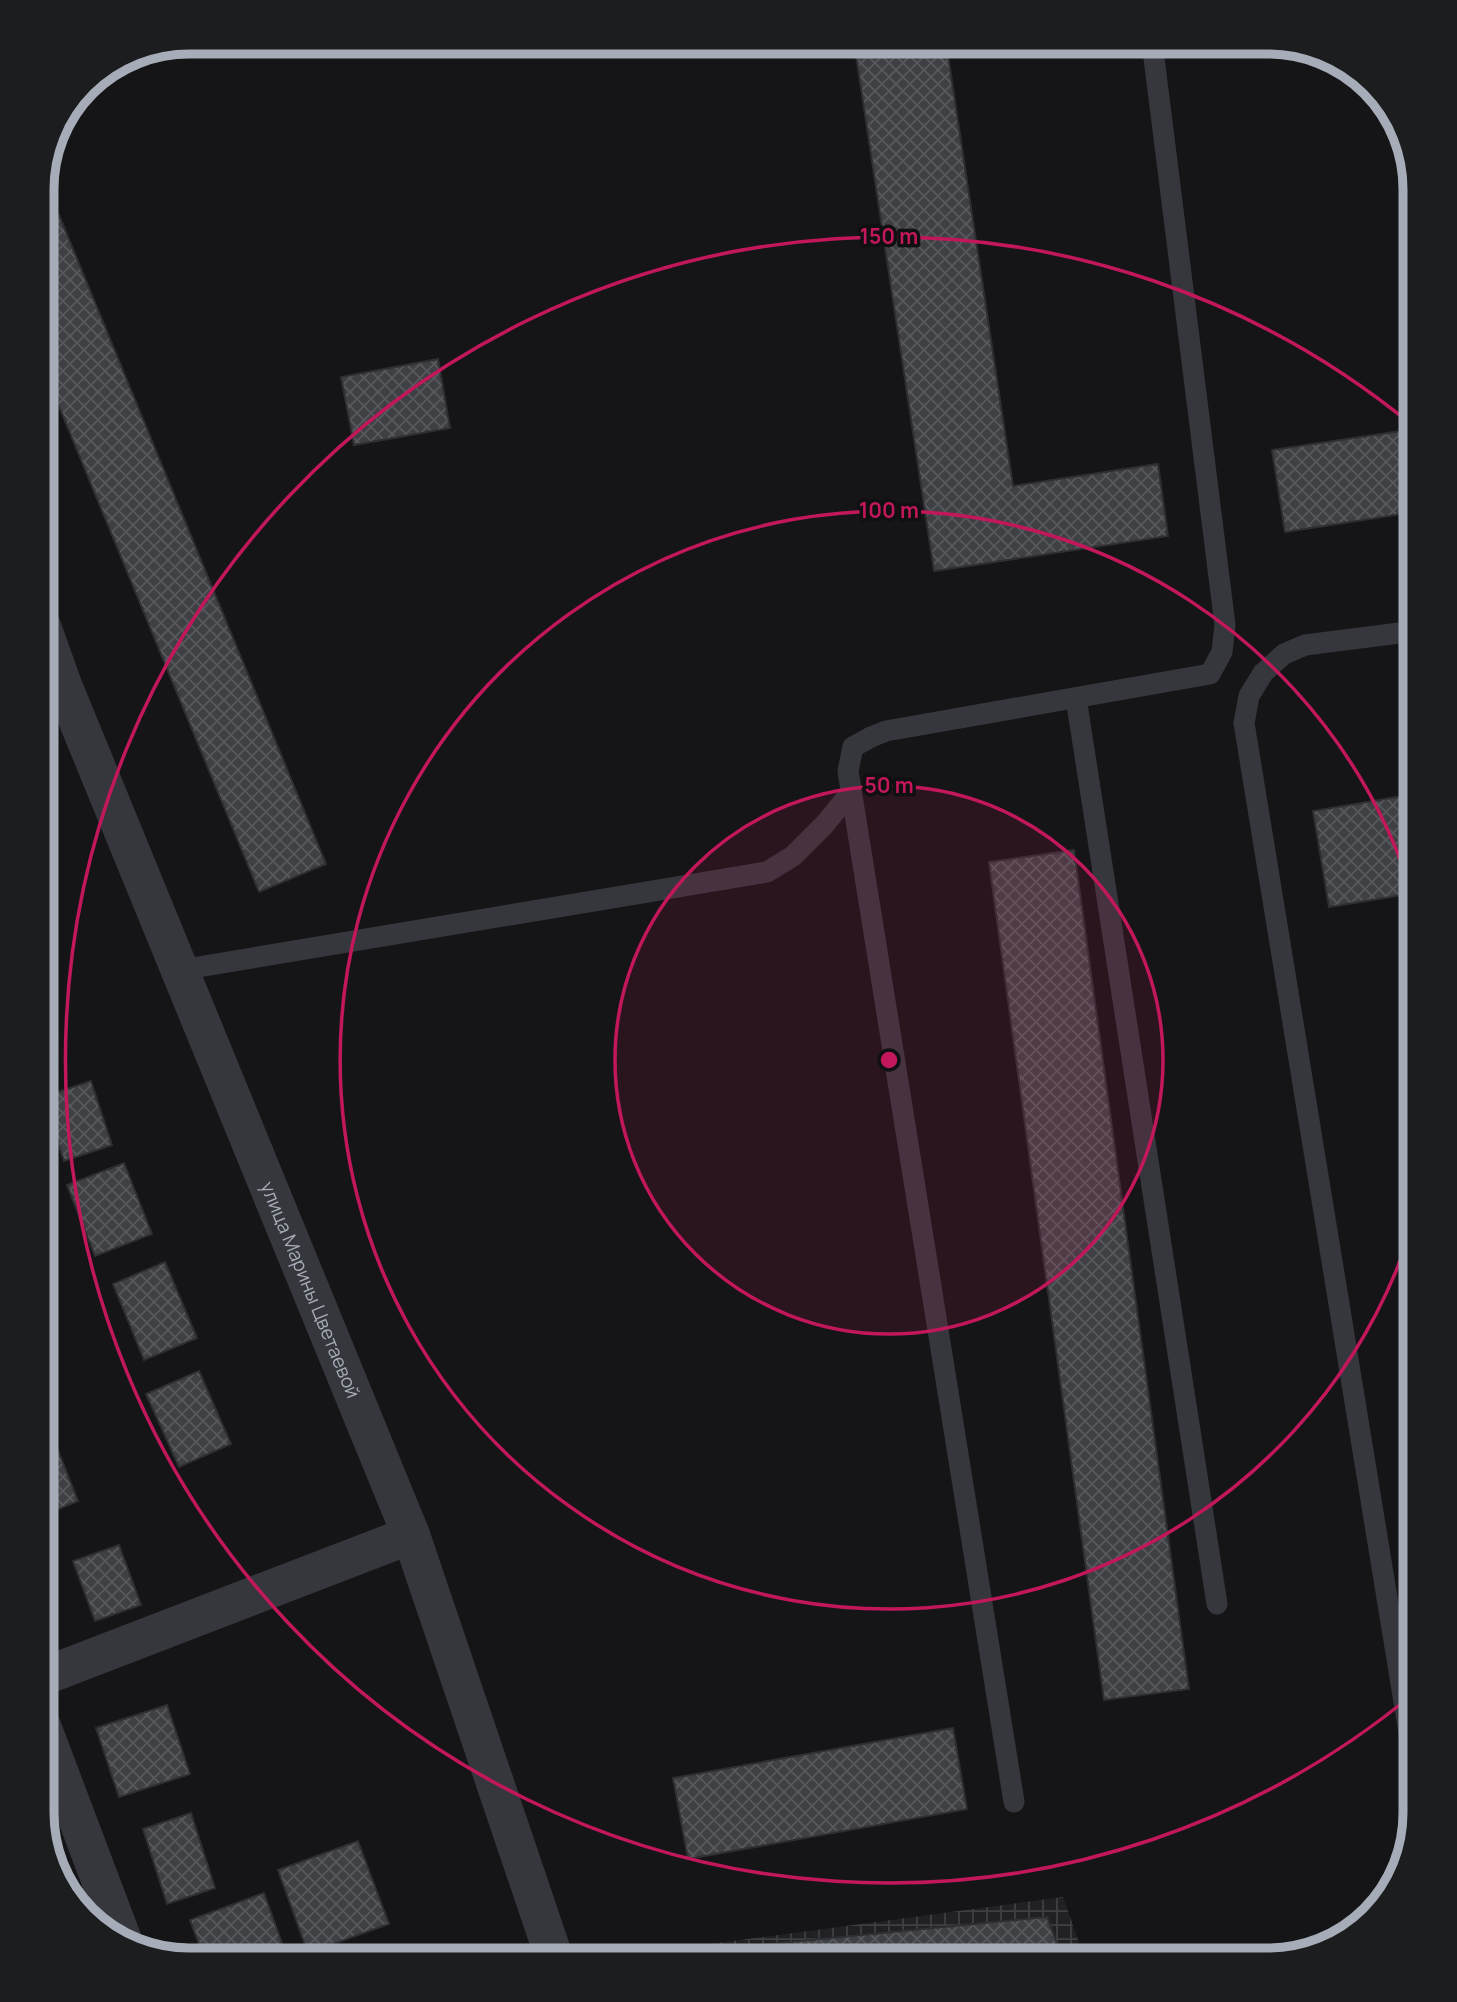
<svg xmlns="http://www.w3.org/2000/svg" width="1457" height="2002" font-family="Manrope,sans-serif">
<defs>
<pattern id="industrial-grid" width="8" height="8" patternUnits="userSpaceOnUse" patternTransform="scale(1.75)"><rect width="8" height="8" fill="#212124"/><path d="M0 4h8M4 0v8" fill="none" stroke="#3e3f42"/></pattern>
<pattern id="building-cross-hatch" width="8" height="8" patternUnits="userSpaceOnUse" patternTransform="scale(1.75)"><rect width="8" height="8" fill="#3f4044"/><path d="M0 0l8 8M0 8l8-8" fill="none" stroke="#58595d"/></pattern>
</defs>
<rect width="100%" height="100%" fill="#151517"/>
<path fill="url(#industrial-grid)" d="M1063,1897l22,63h-392l-5,-13z"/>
<path fill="url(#building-cross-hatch)" stroke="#2f2f33" stroke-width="2" d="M854,42h92l67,444 145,-22 10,72 -234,35z
M59,215l267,649 -67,28 -217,-527v-143z
M438,359l12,69 -96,17 -13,-68z
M1415,429v83l-130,20 -13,-82z
M1415,794v99l-86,14 -16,-96z
M1074,850l115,839 -85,11 -115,-838z
M91,1081l21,64 -48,16 -21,-64z
M124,1163l28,71 -57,22 -28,-71z
M165,1262l32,76 -53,22 -31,-76z
M199,1371l32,73 -52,23 -33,-73z
M54,1440l24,61 -36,15v-72z
M119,1545l22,60 -46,16 -22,-60z
M167,1705l23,69 -71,23 -23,-69z
M953,1728l14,81 -279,50 -15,-81z
M191,1813l24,75 -48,16 -24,-75z
M358,1841l31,83 -81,29 -30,-83z
M264,1893l20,56 -28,11h-51l-15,-40z
M1047,1917l16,43h-39l-2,-4 -43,4h-278l-4,-9z"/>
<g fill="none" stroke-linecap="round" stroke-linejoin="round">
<path stroke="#36373d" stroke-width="21" d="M1076,698l141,906
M180,970l587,-98 26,-16 32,-32 26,-32
M1415,1769l-171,-1046 5,-27 14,-23 21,-19 21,-9 110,-14
M1014,1802l-166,-1031 5,-24 18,-10 15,-6 324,-57 12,-22 3,-27 -73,-583"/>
<g stroke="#36373d" stroke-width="38">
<path id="s1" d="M42,626l21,59 348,850 144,425"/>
<path d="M42,1677l369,-142"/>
<path d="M42,1726l82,217"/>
</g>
</g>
<circle cx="889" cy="1060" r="274" fill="#c2185b" fill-opacity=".12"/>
<g fill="none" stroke="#c2185b" stroke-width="3.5">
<circle cx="889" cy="1060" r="274"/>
<path d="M1414 1221A549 549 0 1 1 1414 899"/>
<path d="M1412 1695A823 823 0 1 1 1412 425"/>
</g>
<g text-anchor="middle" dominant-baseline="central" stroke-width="7" stroke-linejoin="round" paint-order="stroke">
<g font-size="19" fill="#a6adb8" stroke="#101012">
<text stroke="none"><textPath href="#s1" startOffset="716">улица Марины Цветаевой</textPath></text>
</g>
</g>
<path d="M0 0H1457V2002H0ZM189 54H1268A135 135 0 0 1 1403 189V1813A135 135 0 0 1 1268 1948H189A135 135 0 0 1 54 1813V189A135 135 0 0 1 189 54Z" fill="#1c1d1f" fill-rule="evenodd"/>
<path fill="none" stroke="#a6adb8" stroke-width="9" d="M189 54H1268A135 135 0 0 1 1403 189V1813A135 135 0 0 1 1268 1948H189A135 135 0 0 1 54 1813V189A135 135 0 0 1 189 54Z"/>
<circle cx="889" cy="1060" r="10" fill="#c2185b" stroke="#101012" stroke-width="3.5"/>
<g font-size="21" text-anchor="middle" font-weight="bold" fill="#c2185b" stroke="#101012" stroke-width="7" stroke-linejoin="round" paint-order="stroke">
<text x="889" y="244">150 m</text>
<text x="889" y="518">100 m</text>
<text x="889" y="793">50 m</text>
</g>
</svg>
